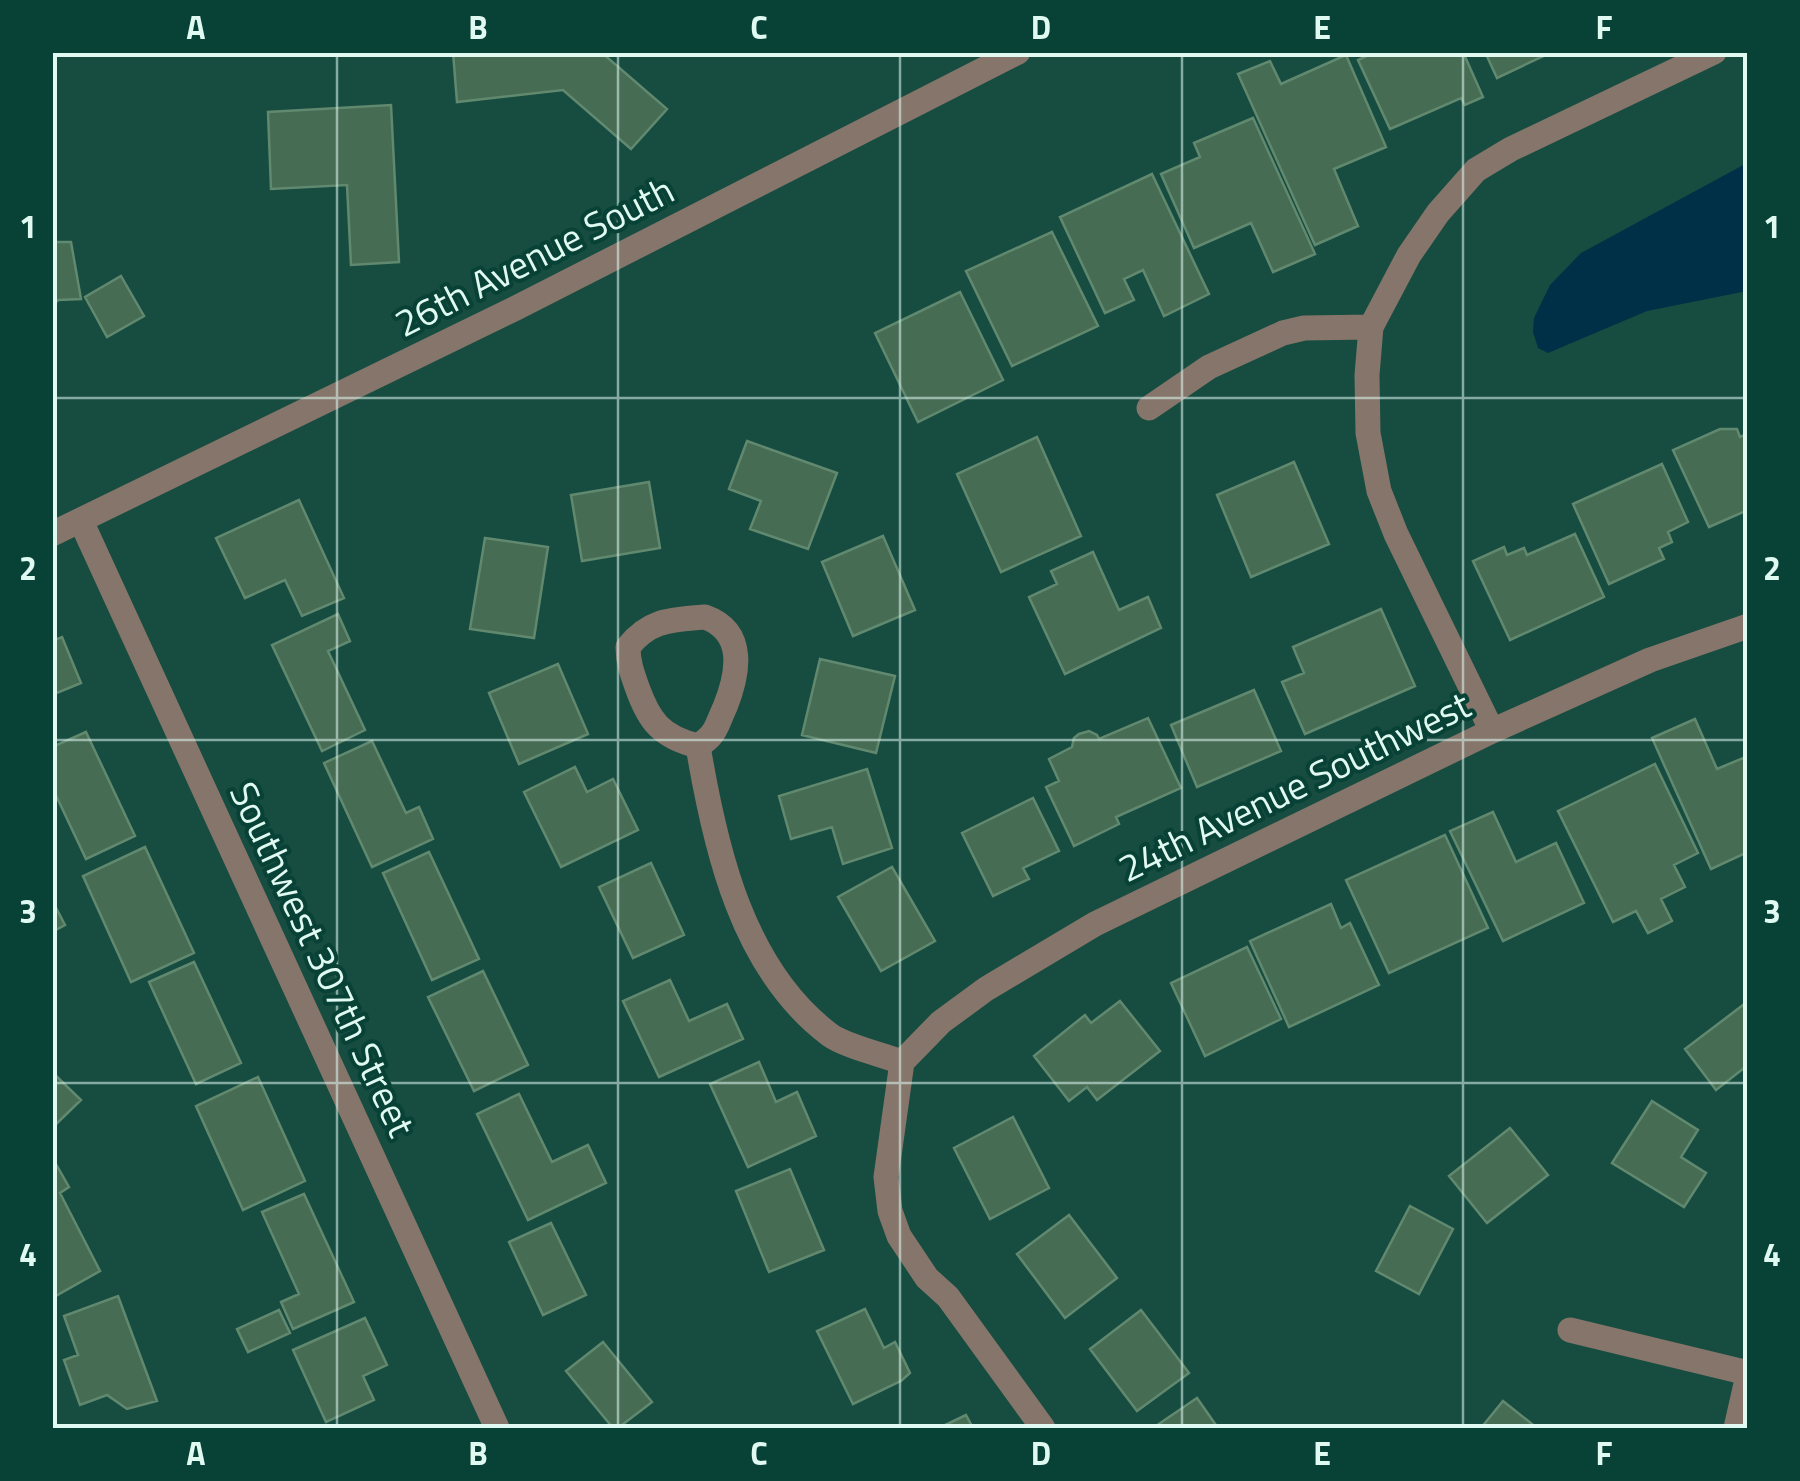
<svg xmlns="http://www.w3.org/2000/svg" width="1800" height="1481" font-family="'Titillium Web',sans-serif">
<rect width="100%" height="100%" fill="#174c40"/>
<path fill="#003047" d="M1747,163v128l-100,20 -99,42 -10,-5 -5,-16 1,-14 16,-33 31,-32z"/>
<path fill="#466c54" stroke="#61896f" stroke-width="2.5" d="M453,52h148l66,57 -36,40 -68,-59 -106,12z
M1370,52h93l20,45 -18,8 -4,-7 -71,31 -32,-69 13,-6z
M1485,52h67l-55,26z
M1346,55l40,92 -52,22 24,57 -43,19 -77,-171 32,-13 11,23z
M391,105l8,157 -48,3 -4,-80 -76,4 -3,-77z
M1253,118l62,136 -42,18 -22,-49 -57,25 -33,-74 39,-17 -6,-14z
M1152,174l57,120 -45,22 -21,-46 -19,9 10,21 -29,13 -45,-96z
M1052,232l46,94 -86,40 -46,-95z
M52,242h19l10,57 -23,1 -6,6z
M121,276l23,40 -37,21 -22,-40z
M960,292l43,88 -85,42 -43,-89z
M1720,429h17l3,8 8,-4v77l-39,17 -36,-77z
M1037,437l44,99 -80,36 -44,-98z
M747,441l90,32 -29,76 -58,-20 11,-28 -32,-12z
M1294,462l35,82 -78,33 -34,-82z
M1662,464l26,58 -20,10 4,10 -13,6 5,11 -55,25 -36,-80z
M649,482l11,66 -78,13 -11,-66z
M299,500l45,98 -42,18 -17,-36 -40,18 -29,-60z
M1575,534l29,63 -94,43 -37,-79 31,-14 3,8 17,-7 3,7z
M883,536l32,74 -62,26 -31,-74z
M485,538l63,9 -14,91 -64,-9z
M1093,552l26,58 29,-13 13,31 -96,46 -36,-77 28,-13 -6,-13z
M1381,609l34,77 -110,48 -23,-52 22,-9 -11,-26z
M338,614l12,27 -22,10 37,79 -43,21 -50,-106z
M62,637l19,46 -29,12v-54z
M820,659l75,17 -19,77 -74,-18z
M558,664l30,70 -69,30 -30,-71z
M1254,690l27,61 -84,36 -26,-62z
M1148,718l33,70 -65,29 3,7 -45,22 -28,-59 13,-6 -10,-22 23,-12 2,-9 5,-4 10,-3 8,4 2,4z
M1695,719l22,50 26,-11 5,8v86l-37,17 -59,-131z
M86,732l49,104 -49,23 -34,-72v-40z
M372,741l34,72 13,-6 14,32 -61,28 -48,-104z
M1655,764l43,89 -24,12 11,22 -24,12 11,22 -24,12 -12,-22 -23,11 -55,-111z
M575,767l12,25 26,-13 25,51 -77,37 -37,-75z
M867,769l25,79 -49,16 -11,-37 -41,12 -12,-43z
M1033,798l26,53 -36,17 6,11 -36,17 -31,-63z
M1493,812l23,50 40,-19 28,60 -81,38 -53,-110z
M1445,835l43,93 -99,45 -43,-93z
M145,847l49,106 -63,29 -48,-106z
M429,852l50,107 -47,21 -49,-107z
M651,863l33,72 -51,23 -34,-71z
M892,867l43,74 -54,30 -43,-74z
M52,900l13,25 -13,7z
M1331,904l10,24 9,-5 29,62 -90,42 -39,-86z
M1247,947l34,72 -76,37 -34,-73z
M194,962l47,101 -45,21 -47,-102z
M483,971l45,94 -54,26 -46,-94z
M670,980l19,41 38,-17 16,35 -84,38 -36,-76z
M1120,1001l40,50 -63,49 -10,-13 -18,14 -35,-45 51,-41 6,8z
M1743,1005l5,6v54l-32,25 -31,-41z
M759,1062l17,40 21,-10 19,44 -68,31 -38,-83z
M52,1072l29,28 -29,28z
M258,1077l47,104 -62,29 -47,-104z
M519,1094l33,68 36,-17 18,38 -78,37 -51,-106z
M1652,1101l46,29 -17,27 25,16 -22,34 -72,-44z
M1013,1117l36,71 -59,31 -36,-71z
M1510,1128l38,47 -61,48 -38,-47z
M52,1157l17,30 -9,6 40,78 -48,27z
M790,1169l34,81 -55,22 -33,-81z
M304,1194l50,108 -61,27 -12,-27 18,-8 -37,-82z
M1410,1206l43,23 -34,65 -43,-23z
M1069,1215l48,63 -52,40 -48,-64z
M551,1223l35,72 -43,20 -34,-73z
M118,1296l39,105 -30,8 -20,-14 -27,10 -16,-45 14,-5 -14,-39z
M865,1309l19,39 11,-6 15,31 -9,8 -48,23 -36,-73z
M279,1310l11,23 -42,19 -11,-23z
M1141,1310l48,63 -52,38 -47,-62z
M365,1318l22,47 -24,11 11,24 -48,22 -33,-72z
M603,1342l49,60 -34,26h-5l-47,-57z
M1197,1398l21,30h-65z
M1503,1401l34,27h-56z
M966,1415l7,13h-34z"/>
<g fill="none" stroke-linecap="round" stroke-linejoin="round">
<path stroke="#86756a" stroke-width="25" d="M1149,408l60,-41 74,-34 21,-5 67,-1
M81,521l416,907
M52,534l462,-225 504,-257
M705,617c42,15 33,58 20,90 -9,19 -8,27 -27,39 -37,-9 -49,-25 -61,-59 -5,-14 -9,-25 -9,-40 22,-28 44,-27 77,-30z
M1492,731l-96,-197 -17,-43 -11,-58 -1,-58 4,-48 38,-72 29,-42 38,-43 35,-21 203,-97
M698,746c17,102 44,223 132,289 15,11 53,20 72,27l-16,115 4,34 9,25 28,42 21,19 95,131
M902,1062l39,-40 45,-33 109,-65 397,-193 158,-71 98,-34
M1570,1330l178,43
M1736,1428l12,-53"/>
</g>
<path fill="none" stroke="#e0faf2" stroke-width="2.5" stroke-opacity="0.55" d="M337,52v1376M618,52v1376M900,52v1376M1182,52v1376M1463,52v1376M52,398h1696M52,740h1696M52,1083h1696"/>
<g text-anchor="middle" dominant-baseline="central" stroke-width="8" stroke-linejoin="round" paint-order="stroke">
<g font-size="38" fill="#e0faf2" stroke="#084136">
<text transform="translate(534 256) rotate(-27)">26th Avenue South</text>
<text transform="translate(1294 786) rotate(-26)">24th Avenue Southwest</text>
<text transform="translate(323 959) rotate(65)">Southwest 307th Street</text>
</g>
</g>
<rect width="1800" height="1481" fill="none" stroke="#084136" stroke-width="110"/>
<rect x="55" y="55" width="1690" height="1371" fill="none" stroke="#e0faf2" stroke-width="4"/>
<g font-size="32" text-anchor="middle" font-weight="bold" fill="#e0faf2">
<text x="196" y="39">A</text>
<text x="478" y="39">B</text>
<text x="759" y="39">C</text>
<text x="1041" y="39">D</text>
<text x="1322" y="39">E</text>
<text x="1604" y="39">F</text>
<text x="28" y="238">1</text>
<text x="1772" y="238">1</text>
<text x="28" y="580">2</text>
<text x="1772" y="580">2</text>
<text x="28" y="923">3</text>
<text x="1772" y="923">3</text>
<text x="28" y="1266">4</text>
<text x="1772" y="1266">4</text>
<text x="196" y="1465">A</text>
<text x="478" y="1465">B</text>
<text x="759" y="1465">C</text>
<text x="1041" y="1465">D</text>
<text x="1322" y="1465">E</text>
<text x="1604" y="1465">F</text>
</g>
</svg>
